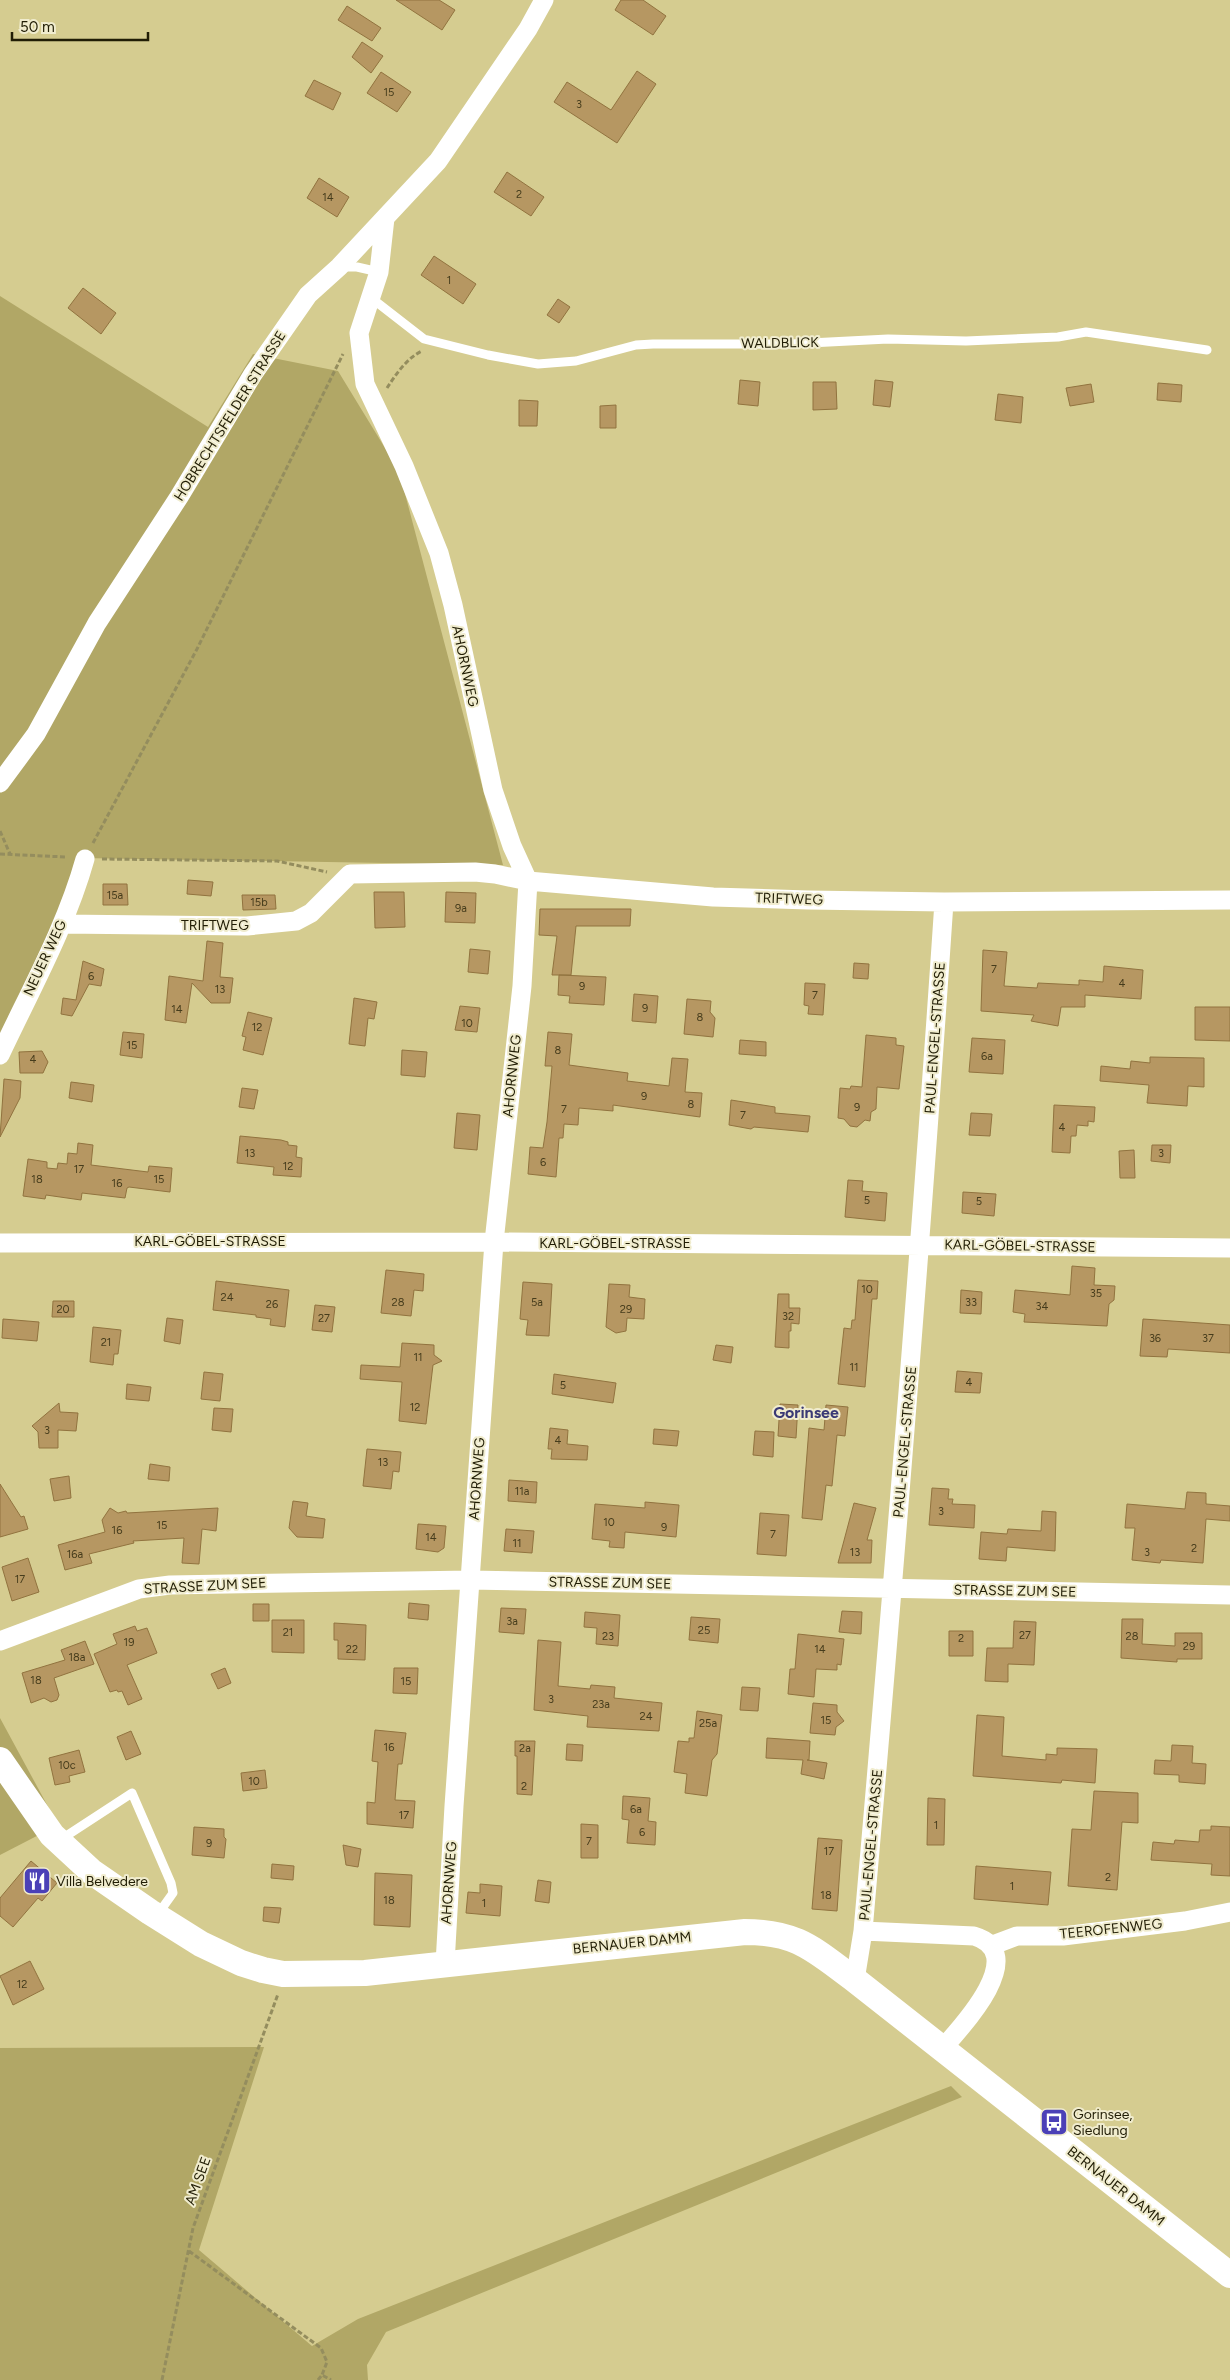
<svg xmlns="http://www.w3.org/2000/svg" width="1230" height="2380" font-family="Figtree,sans-serif">
<rect width="100%" height="100%" fill="#d5cc90"/>
<path fill="#b1a766" d="M0,296l208,131 45,-73 85,17 61,100 104,394 -422,-7 -81,191z
M0,1718l58,107 -58,30z
M264,2047l-65,203 113,96 46,-27 593,-233 11,11 -576,235 -19,33 1,15h-368v-332z"/>
<path fill="#b69762" stroke="#91733f" d="M396,0h43l16,10 -13,20z
M621,0h22l23,16 -13,19 -38,-25z
M347,6l34,22 -9,13 -34,-21z
M362,42l21,14 -12,17 -19,-16z
M637,71l19,13 -39,59 -63,-41 13,-20 44,28z
M381,72l30,20 -14,20 -30,-19z
M314,80l27,13 -8,17 -28,-14z
M507,172l37,25 -13,19 -37,-24z
M319,178l30,19 -12,20 -30,-19z
M434,256l42,28 -13,20 -42,-29z
M83,288l33,25 -15,21 -33,-26z
M558,299l12,8 -11,16 -12,-8z
M740,380l20,2 -2,24 -20,-2z
M875,380l18,2 -3,25 -17,-2z
M813,382h23l1,27 -24,1z
M1158,383l24,2 -1,17 -24,-2z
M1091,384l3,18 -24,4 -4,-18z
M998,394l25,3 -2,26 -26,-3z
M519,400l19,1 -1,25h-18z
M616,405v23h-16v-22z
M188,880l25,2 -2,14 -24,-2z
M103,884h24l1,21h-25z
M374,892h30l1,35 -30,1z
M446,892l30,1 -1,30 -30,-1z
M242,895h33l1,14 -33,1z
M540,909h91l-1,17h-54l-5,49h-19l5,-39 -18,-1z
M207,941l16,2 -3,34 13,1 -3,25h-19l-19,-20 -6,40 -21,-3 4,-44 34,5z
M470,949l20,2 -2,23 -20,-2z
M983,950l24,2 -3,34 33,2 1,-5 41,2v-5l24,2 1,-16 39,4 -2,29 -56,-4v12h-24l-3,19 -27,-5 3,-6 -53,-4z
M83,961l21,8 -3,17 -12,-2 -17,32 -11,-2 2,-16 13,2z
M854,963l15,1 -1,15 -15,-1z
M559,975l47,2 -2,28 -35,-2 1,-7 -12,-1z
M805,983l20,1 -2,31 -15,-1 1,-8 -5,-1z
M634,994l24,2 -2,27 -24,-2z
M354,998l23,4 -3,17 -6,-1 -3,28 -16,-2z
M687,999l24,2 -1,11 5,6 -2,19 -29,-3z
M460,1006l20,2 -3,24 -22,-2z
M1195,1007h35v34l-35,-1z
M248,1012l24,6 -9,37 -20,-5 3,-13 -4,-1z
M123,1032l21,2 -2,24 -22,-3z
M548,1032l24,2 -3,31 59,8 -1,8 42,5 3,-28 16,1 -3,33 17,1 -2,24 -87,-12v6l-34,-3 -1,17 -14,-1 -1,14h-4l-3,39 -28,-3 2,-27 13,1 4,-26 5,-56h-7z
M866,1035l30,3v7l8,1 -5,43 -22,-2 -1,22 -5,3 -1,9 -5,-1 -8,7 -7,-1 -6,-7 -6,-1 2,-30 10,1 1,-3 11,1z
M972,1038l33,2 -2,34 -34,-2z
M740,1040l26,2v14l-27,-2z
M402,1050l25,2 -2,25 -24,-2z
M42,1051l6,11 -5,11h-23l-1,-21z
M1150,1057l54,1v29l-16,-1 -1,20 -40,-3 2,-18 -49,-4 1,-15 29,3 1,-8 19,2z
M4,1079l17,2 -1,17 -20,39z
M71,1082l23,3 -2,17 -23,-4z
M242,1088l16,2 -4,19 -15,-2z
M731,1100l44,7v6l35,3 -2,16 -54,-5 -3,2 -22,-4z
M1054,1105l41,2 -1,15 -6,-1v5l-11,-1 -1,11h-5l-1,17 -18,-1z
M457,1113l23,2 -3,35 -23,-2z
M971,1113l21,1 -2,22 -21,-1z
M240,1136l41,4 7,2v3l9,1 -1,11 6,1 -1,19 -28,-2 1,-8 -37,-4z
M78,1143l15,2 -2,20 57,7 1,-6 23,2 -2,24 -41,-5 -2,1 -2,10 -43,-5 -1,7 -35,-5 -1,4 -22,-3 5,-37 19,3v6l10,1 1,-6 9,1 1,-11 9,1z
M1152,1145h19l-1,18 -19,-2z
M1134,1150l1,28h-15l-1,-27z
M848,1180l15,1 -1,10 25,2 -2,28 -40,-4z
M963,1192l33,2 -2,22 -32,-3z
M1072,1266l23,2 -1,17 21,1 -1,14 -5,4 -2,22 -83,-4 1,-8 -12,-2 2,-22 55,5z
M386,1270l38,4 -1,17 -9,-1 -3,26 -30,-3z
M858,1280l20,1 -1,18h-5l-7,88 -27,-3 6,-56 7,1 1,-9h3z
M216,1281l73,9 -4,37 -15,-2 1,-6 -15,-2v-2l-43,-5z
M523,1282l29,2 -3,52 -23,-1 2,-15 -8,-1z
M609,1284l21,1 -1,12 16,2 -1,20 -17,-1 -1,13 -10,2 -10,-6z
M961,1290l21,2 -1,22 -21,-1z
M778,1294h11v14h11l-1,16 -8,-1v8h-2v17l-14,-1z
M53,1301h21v16h-22z
M315,1305l20,2 -3,25 -20,-2z
M167,1318l16,2 -3,24 -16,-3z
M3,1319l36,3 -2,19 -35,-3z
M1143,1319l87,6v28l-62,-4 -1,8 -27,-1z
M93,1327l28,3 -3,24h-4l-1,11 -23,-3z
M402,1343l32,2v10l8,6 -9,4 -7,59 -27,-3 3,-39 -42,-3 1,-14 39,2z
M716,1345l17,2 -2,16 -18,-3z
M957,1371l25,2 -2,20 -25,-1z
M204,1372l19,2 -3,27 -19,-2z
M554,1374l62,9 -3,20 -61,-9z
M127,1384l24,3 -2,14 -23,-2z
M59,1403l1,9 18,1 -2,18 -18,-1v18h-19l-1,-16 -6,-6z
M780,1404l18,1 -2,33 -18,-2z
M826,1405l22,2 -3,29 -8,-1 -5,51 -6,-1 -4,35 -20,-2 7,-90 15,2z
M214,1408l19,1 -2,23 -19,-2z
M550,1428l18,2 -1,14 21,2 -1,14 -36,-1 1,-10h-4z
M654,1429l25,2 -2,15 -24,-2z
M755,1431l19,1 -1,25 -20,-2z
M367,1449l34,3 -2,20 -6,-1 -2,18 -28,-3z
M150,1464l20,3 -1,14 -21,-2z
M69,1476l2,22 -17,3 -4,-22z
M509,1480l28,2 -1,21 -28,-2z
M0,1484l21,33 3,-1 4,13 -28,8z
M932,1488l17,1 -1,10h5l-1,5 23,1 -1,23 -45,-3z
M1187,1492l19,1v11l24,2v15l-24,-2 -3,44 -42,-3 -1,3 -28,-3 3,-32h-10l2,-24 58,5z
M293,1501l15,2 -2,13 19,3 -2,19 -26,-1 -8,-9z
M645,1502l34,3 -3,32 -51,-5 -1,16 -15,-1 1,-6 -18,-2 3,-35 50,4z
M854,1503l22,5 -9,32h5l-1,23h-33z
M110,1508l8,5 8,-2 1,2 91,-5 -2,23 -14,-2 -3,35 -17,-1 2,-25 -51,3 1,2 -45,11 3,9 -27,7 -7,-25 47,-13 -3,-12z
M1042,1511l14,1 -1,39 -48,-4 -1,14 -27,-2 2,-27 26,2 1,-5 33,2z
M760,1513l29,2 -3,41 -29,-2z
M418,1524l28,2 -2,22 -6,4 -22,-3z
M506,1529l28,2 -2,22 -28,-2z
M28,1558l11,34 -27,9 -10,-34z
M409,1603l20,2 -1,15 -20,-2z
M253,1604h16v17h-16z
M501,1608l25,1 -2,25 -25,-2z
M842,1611l20,1 -1,22 -22,-2z
M585,1612l35,3 -2,31 -22,-2 1,-16 -13,-1z
M691,1617l29,2 -2,24 -29,-3z
M1122,1619h21l-1,25 33,2v-13h27v26h-25v3l-56,-4z
M272,1620h32v33l-32,-1z
M1014,1621l22,1 -2,43 -26,-1v18l-23,-1 2,-33h26z
M334,1623l32,2 -1,35 -27,-1v-19h-4z
M135,1626l2,5 10,-3 10,25 -30,12 15,34 -14,6 -6,-14 -4,1 -1,-2 -7,2 -16,-38 23,-10 -4,-10z
M949,1631h24v25h-24z
M798,1634l46,5 -3,26 -4,-1v6l-21,-1 -2,28 -26,-3 2,-25h5z
M538,1640l23,2 -3,44 32,3 1,-4 24,2 -1,11 48,5 -3,28 -72,-4 1,-11 -54,-6z
M85,1641l9,23 -40,14 5,17 -2,5 -6,2 -7,-4 -13,5 -9,-30 43,-13 -4,-10z
M225,1668l6,15 -13,6 -7,-15z
M394,1668h24l-1,26 -24,-1z
M742,1687l18,1 -2,23 -18,-1z
M813,1703l24,2v7l7,9 -8,6 -1,8 -25,-2z
M697,1711l25,4 -5,39 -5,6 -5,36 -22,-3 2,-19 -13,-2 4,-31 11,1v-4h5z
M977,1715l27,2 -2,39 44,4v-6l11,1v-7l40,1 -2,34 -33,-3 -1,3 -88,-7z
M375,1730l31,3 -4,31h-4l-3,36 20,1 -2,27 -46,-4v-22l8,1 3,-41 -6,-1z
M131,1731l10,23 -15,6 -9,-23z
M767,1738l43,3 -1,19h-2l20,3 -3,16 -23,-5 2,-14 -37,-2z
M515,1741h20l-3,54 -15,-1v-38h-2z
M567,1744l16,1 -1,16 -16,-1z
M1172,1745l21,1 -1,17 14,1 -1,20 -26,-2v-7l-25,-1 1,-14 16,1z
M79,1750l6,22 -16,4 1,6 -15,3 -6,-27z
M265,1770l2,18 -24,3 -2,-18z
M1094,1791l44,2v30l-16,-1 -5,68 -49,-4 4,-57 19,1z
M623,1796l27,2 -2,23 8,1 -1,23 -28,-2 2,-23 -7,-1z
M928,1798l17,1 -1,46h-17z
M581,1824l17,1v33h-17z
M1211,1826l19,1v49l-19,-1 1,-11 -61,-4 2,-18 21,2 1,-4 24,2 1,-12h11z
M194,1827l30,2v8l2,2 -2,19 -32,-3z
M818,1838l24,2 -5,71 -25,-2z
M343,1845l18,4 -3,18 -12,-2z
M31,1861l26,22 -15,18 -4,-3 -25,29 -13,-11v-18z
M272,1864l22,2 -1,14 -22,-2z
M976,1866l75,6 -3,33 -74,-6z
M375,1873l37,2 -2,52 -36,-2z
M538,1880l13,2 -2,21 -14,-2z
M480,1884l22,2 -2,30 -34,-3 2,-21 12,1z
M264,1907l17,1 -2,15 -16,-2z
M30,1961l14,28 -31,16 -13,-29z"/>
<g fill="none" stroke-linecap="round" stroke-linejoin="round">
<path stroke="#948d5e" stroke-width="3" stroke-dasharray="5 2.5" stroke-linecap="butt" d="M387,388c9,-14 20,-30 35,-37
M0,831l10,23
M93,843l104,-194 146,-295
M0,854l66,3
M102,859l175,2 50,11
M189,2251l132,97 6,14 -5,13
M162,2380l31,-152 85,-234
M318,2380l4,-5 9,5"/>
<path stroke="#fff" stroke-width="9" d="M342,267h15l22,5
M370,297l54,42 64,16 50,9 38,-3 60,-16 17,-1h137l98,-5 78,2 92,-4 28,-5 121,18
M60,1840l72,-47 39,90 2,10 -15,21"/>
<path stroke="#fff" stroke-width="19" d="M385,218l-6,54 -20,61 6,51 39,82 35,87 14,52 40,185 19,56 16,35 -6,105 -28,256 -40,564 -9,158
M0,783l36,-49 61,-111 82,-126 74,-123 55,-79 31,-28 99,-106 90,-132 16,-29
M62,924l185,2 49,-5 15,-8 39,-39 125,-2 20,2 33,7 185,16 95,3 136,2 286,-2
M0,1055c30,-64 66,-128 85,-196
M0,1243l494,-1 736,6
M0,1641l139,-52 31,-4 300,-5 760,15
M863,1931l111,5c57,17 -12,91 -33,114
M993,1945l24,-9h46l122,-15 45,-9
M855,1980l8,-49c30,-343 58,-685 81,-1029"/>
<path stroke="#fff" stroke-width="26" d="M0,1760l52,75 40,37 58,40 51,32 40,19 22,7 20,4 82,-1 380,-41c53,0 69,18 110,48l375,295"/>
</g>
<defs>
<g id="restaurant-square" transform="scale(1.4375)"><rect x="-9" y="-9" width="18" height="18" rx="4" fill="#4b40b7" stroke="#f0ecce"/><path d="M-5-6h1v4h1v-4h1v4h1v-4h1v5L-1.5 .5V6h-2V.5L-5-1ZM5-6V6H3V1.5H1.5Q1.5-4 5-6Z" fill="#fff"/></g>
<g id="bus-square" transform="scale(1.4375)"><rect x="-9" y="-9" width="18" height="18" rx="4" fill="#4b40b7" stroke="#f0ecce"/><path d="M-5-6H5V4H4V6H2V4H-2V6H-4V4H-5ZM-3.5-4V0h7V-4ZM-3.5 1.2v1.5H-2V1.2ZM2 1.2v1.5H3.5V1.2Z" fill="#fff"/></g>
</defs>
<g fill-rule="evenodd">
<use href="#restaurant-square" x="37" y="1881"/>
<use href="#bus-square" x="1054" y="2122"/>
</g>
<g text-anchor="middle" dominant-baseline="central" stroke-width="4" stroke-linejoin="round" paint-order="stroke">
<g font-size="11" fill="#463c1c">
<text x="389" y="92">15</text>
<text x="579" y="104">3</text>
<text x="519" y="194">2</text>
<text x="328" y="197">14</text>
<text x="449" y="280">1</text>
<text x="115" y="895">15a</text>
<text x="259" y="902">15b</text>
<text x="461" y="908">9a</text>
<text x="994" y="969">7</text>
<text x="91" y="976">6</text>
<text x="1122" y="983">4</text>
<text x="582" y="986">9</text>
<text x="220" y="989">13</text>
<text x="815" y="995">7</text>
<text x="645" y="1008">9</text>
<text x="177" y="1009">14</text>
<text x="700" y="1017">8</text>
<text x="467" y="1023">10</text>
<text x="257" y="1027">12</text>
<text x="132" y="1045">15</text>
<text x="558" y="1050">8</text>
<text x="987" y="1056">6a</text>
<text x="33" y="1059">4</text>
<text x="644" y="1096">9</text>
<text x="691" y="1104">8</text>
<text x="857" y="1107">9</text>
<text x="564" y="1109">7</text>
<text x="743" y="1115">7</text>
<text x="1062" y="1127">4</text>
<text x="250" y="1153">13</text>
<text x="1161" y="1153">3</text>
<text x="543" y="1162">6</text>
<text x="288" y="1166">12</text>
<text x="79" y="1169">17</text>
<text x="37" y="1179">18</text>
<text x="159" y="1179">15</text>
<text x="117" y="1183">16</text>
<text x="867" y="1200">5</text>
<text x="979" y="1201">5</text>
<text x="867" y="1289">10</text>
<text x="1096" y="1293">35</text>
<text x="227" y="1297">24</text>
<text x="398" y="1302">28</text>
<text x="537" y="1302">5a</text>
<text x="971" y="1302">33</text>
<text x="272" y="1304">26</text>
<text x="1042" y="1306">34</text>
<text x="63" y="1309">20</text>
<text x="626" y="1309">29</text>
<text x="788" y="1316">32</text>
<text x="324" y="1318">27</text>
<text x="1155" y="1338">36</text>
<text x="1208" y="1338">37</text>
<text x="106" y="1342">21</text>
<text x="418" y="1357">11</text>
<text x="854" y="1367">11</text>
<text x="969" y="1382">4</text>
<text x="563" y="1385">5</text>
<text x="415" y="1407">12</text>
<text x="47" y="1430">3</text>
<text x="558" y="1440">4</text>
<text x="383" y="1462">13</text>
<text x="522" y="1491">11a</text>
<text x="941" y="1511">3</text>
<text x="609" y="1522">10</text>
<text x="162" y="1525">15</text>
<text x="664" y="1527">9</text>
<text x="117" y="1530">16</text>
<text x="773" y="1534">7</text>
<text x="431" y="1537">14</text>
<text x="517" y="1543">11</text>
<text x="1194" y="1548">2</text>
<text x="855" y="1552">13</text>
<text x="1147" y="1552">3</text>
<text x="75" y="1554">16a</text>
<text x="20" y="1579">17</text>
<text x="512" y="1621">3a</text>
<text x="704" y="1630">25</text>
<text x="288" y="1632">21</text>
<text x="1025" y="1635">27</text>
<text x="608" y="1636">23</text>
<text x="1132" y="1636">28</text>
<text x="961" y="1638">2</text>
<text x="129" y="1642">19</text>
<text x="1189" y="1646">29</text>
<text x="352" y="1649">22</text>
<text x="820" y="1649">14</text>
<text x="77" y="1657">18a</text>
<text x="36" y="1680">18</text>
<text x="406" y="1681">15</text>
<text x="551" y="1699">3</text>
<text x="601" y="1704">23a</text>
<text x="646" y="1716">24</text>
<text x="826" y="1720">15</text>
<text x="708" y="1723">25a</text>
<text x="389" y="1747">16</text>
<text x="525" y="1748">2a</text>
<text x="67" y="1765">10c</text>
<text x="254" y="1781">10</text>
<text x="524" y="1786">2</text>
<text x="636" y="1809">6a</text>
<text x="404" y="1815">17</text>
<text x="936" y="1825">1</text>
<text x="642" y="1832">6</text>
<text x="589" y="1841">7</text>
<text x="209" y="1843">9</text>
<text x="829" y="1851">17</text>
<text x="1108" y="1877">2</text>
<text x="1012" y="1886">1</text>
<text x="826" y="1895">18</text>
<text x="389" y="1900">18</text>
<text x="484" y="1903">1</text>
<text x="22" y="1984">12</text>
</g>
<g font-size="14" fill="#211d05" stroke="#f0ecce">
<text transform="translate(780 343) rotate(-1)">WALDBLICK</text>
<text transform="translate(230 416) rotate(-58)">HOBRECHTSFELDER STRASSE</text>
<text transform="translate(465 666) rotate(78)">AHORNWEG</text>
<text transform="translate(789 899) rotate(2)">TRIFTWEG</text>
<text x="215" y="925">TRIFTWEG</text>
<text transform="translate(45 958) rotate(-65)">NEUER WEG</text>
<text transform="translate(935 1038) rotate(-86)">PAUL-ENGEL-STRASSE</text>
<text transform="translate(512 1076) rotate(-84)">AHORNWEG</text>
<text x="210" y="1241">KARL-GÖBEL-STRASSE</text>
<text x="615" y="1243">KARL-GÖBEL-STRASSE</text>
<text transform="translate(1020 1246) rotate(1)">KARL-GÖBEL-STRASSE</text>
<text transform="translate(905 1442) rotate(-85)">PAUL-ENGEL-STRASSE</text>
<text transform="translate(477 1479) rotate(-86)">AHORNWEG</text>
<text transform="translate(610 1583) rotate(1)">STRASSE ZUM SEE</text>
<text transform="translate(205 1586) rotate(-3)">STRASSE ZUM SEE</text>
<text transform="translate(1015 1591) rotate(1)">STRASSE ZUM SEE</text>
<text transform="translate(871 1845) rotate(-85)">PAUL-ENGEL-STRASSE</text>
<text transform="translate(449 1883) rotate(-86)">AHORNWEG</text>
<text transform="translate(1111 1929) rotate(-6)">TEEROFENWEG</text>
<text transform="translate(632 1943) rotate(-6)">BERNAUER DAMM</text>
<text transform="translate(198 2181) rotate(-70)">AM SEE</text>
<text transform="translate(1116 2186) rotate(38)">BERNAUER DAMM</text>
</g>
<g font-size="14" fill="#211d05" stroke="#f0ecce" text-anchor="start">
<text x="56" y="1881">Villa Belvedere</text>
<text x="1073" y="2114">Gorinsee,<tspan x="1073" dy="16">Siedlung</tspan></text>
</g>
<g font-size="16" font-weight="bold" fill="#3a3975" stroke="#f0ecce">
<text x="806" y="1412">Gorinsee</text>
</g>
</g>
<path d="M12 32v8h136v-8" fill="none" stroke="#211d05" stroke-width="2.5"/>
<text x="20" y="32" font-size="15" fill="#211d05" stroke="#f0ecce" stroke-width="4" paint-order="stroke">50 m</text>
</svg>
